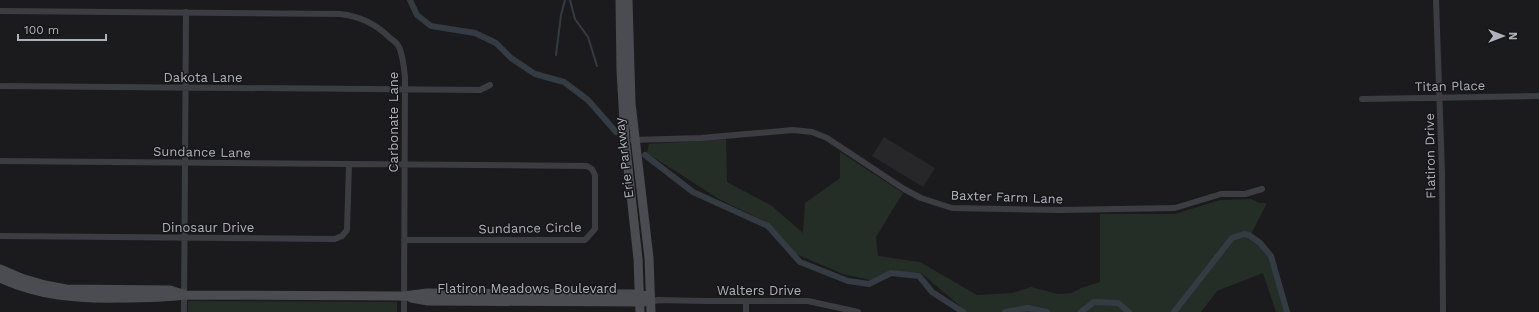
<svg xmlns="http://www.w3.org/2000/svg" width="1539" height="312" font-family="'Work Sans',sans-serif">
<rect width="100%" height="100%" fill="#1b1b1d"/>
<path fill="#27272a" d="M884,137l51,31 -12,19 -51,-31z"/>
<path fill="#252d27" d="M726,139l1,43 45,24 31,27 2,-30 35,-25v-26l63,41 -27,44 2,19 42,6 57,33 36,-2 18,-6 27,7 14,-1 9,-5 19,-6v-68h75l45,-14 31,-1 9,4h7l-18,35 21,17 18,57h-12l-13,-39 -46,18 -16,21h-244l3,-6 -39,-33 -28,-1 -23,8 -27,-6 -47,-20 -26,-30 -51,-25 -72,-46 2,-9z
M188,301l209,1v10h-209z"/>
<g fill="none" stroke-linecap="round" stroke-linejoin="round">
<path stroke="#343b42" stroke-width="2" d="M570,0l5,19 13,18 9,29
M556,55l5,-40 4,-15"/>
<path stroke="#343b42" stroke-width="6" d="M410,0l7,15 14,11 44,7 21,10 15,15 24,16 29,8 24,18 28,32
M645,155l48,37 75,34 32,36 48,19 21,3 22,-11 28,3 13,16 31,20
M1005,312l23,-4 19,4
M1081,312l13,-10 24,1 11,9
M1174,312l58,-74 12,-4 5,1 11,8 11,13 16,56"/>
<path stroke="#3c3d42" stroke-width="6" d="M1436,0l6,172 1,140
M0,11l340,3c20,2 36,10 50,24 3,2 7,5 9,9 4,9 5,20 6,30l-1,235
M0,86l480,4 10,-5
M1362,99l177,-3
M633,140l68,-2 92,-8 19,2 15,6 77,51 17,9 31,10 108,2 115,-2 46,-14h24l17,-5
M0,161l587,5 5,3 3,6v54l-10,11h-181
M0,236l335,3 7,-3 5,-6 2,-66
M650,302l8,-2 48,1h102l50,11
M184,312l2,-300
M746,312v-11"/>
<path stroke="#4b4c52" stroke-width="9" d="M620,0l1,70 4,70 13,119 2,53
M628,0l3,103 18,155 2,54
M0,269l21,9 24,7 21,4 104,1 13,4
M0,278c40,18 76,21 120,20 21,0 43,0 64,-3l220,1 23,-3 205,1 18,2
M411,298l17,3 216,1"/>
</g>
<g text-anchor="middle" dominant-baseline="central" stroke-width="3" stroke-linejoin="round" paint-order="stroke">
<g font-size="13" fill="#afb2bb" stroke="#161618">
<text x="203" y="77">Dakota Lane</text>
<text transform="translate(1450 86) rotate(-1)">Titan Place</text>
<text transform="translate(393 122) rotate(-90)">Carbonate Lane</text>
<text transform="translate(202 152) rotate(1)">Sundance Lane</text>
<text transform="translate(1430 156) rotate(-91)">Flatiron Drive</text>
<text transform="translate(624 158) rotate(-97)">Erie Parkway</text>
<text transform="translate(1007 197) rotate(2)">Baxter Farm Lane</text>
<text x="208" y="227">Dinosaur Drive</text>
<text transform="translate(530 228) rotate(-1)">Sundance Circle</text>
<text x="527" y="288">Flatiron Meadows Boulevard</text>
<text x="759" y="290">Walters Drive</text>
</g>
</g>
<g transform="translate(1503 36) rotate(90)" stroke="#161618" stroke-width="3" paint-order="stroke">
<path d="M0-3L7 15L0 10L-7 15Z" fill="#afb2bb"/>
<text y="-6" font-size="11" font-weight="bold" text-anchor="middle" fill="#afb2bb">N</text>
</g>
<path d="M18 34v6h88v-6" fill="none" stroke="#afb2bb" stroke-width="2"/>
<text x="24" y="34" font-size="12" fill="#afb2bb" stroke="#161618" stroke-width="3" paint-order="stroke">100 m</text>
</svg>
